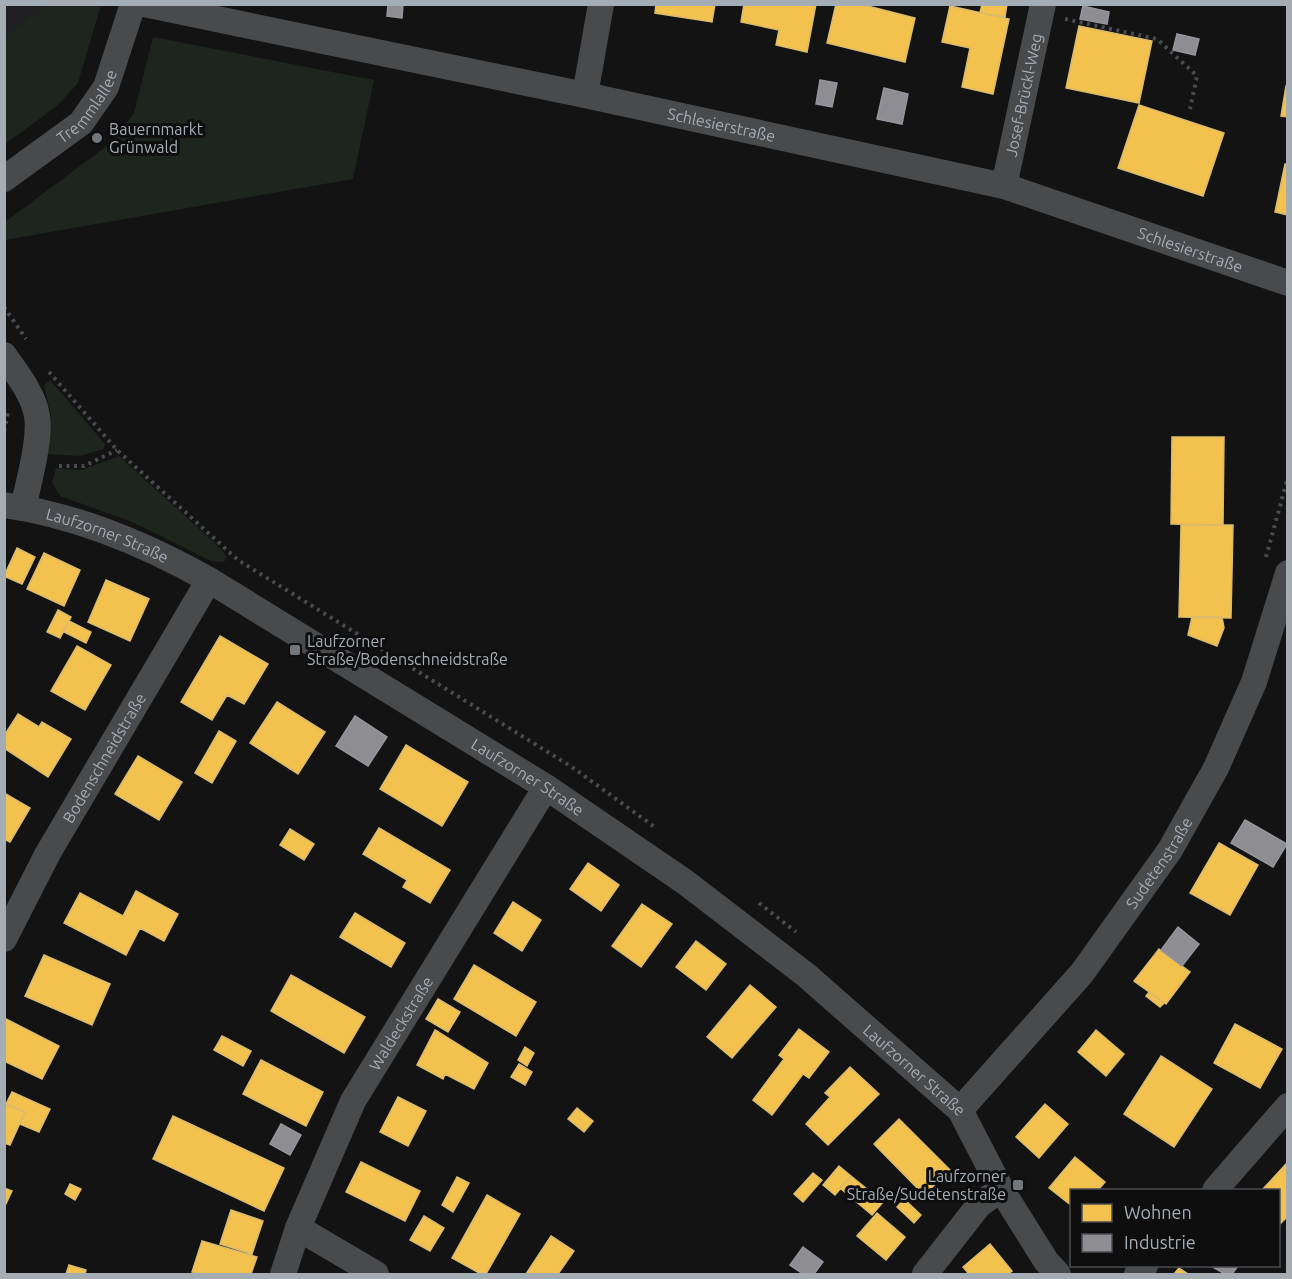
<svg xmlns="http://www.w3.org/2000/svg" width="1292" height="1279" font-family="Ubuntu,sans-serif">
<rect width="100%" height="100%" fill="#131314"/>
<path fill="#202022" d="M5,5h44l-44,31z"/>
<path fill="#1e241e" d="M49,4l52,1 -23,78 -21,23 -52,38v-108z
M153,37l221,43 -21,99 -348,61v-18l107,-80 22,-29z
M50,380l55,64 -1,5 -24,7 -34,-2 5,-39 -7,-30z
M119,456l99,90 9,11 -3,5 -13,-1 -79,-39 -72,-26 -8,-14 4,-14 25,2z"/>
<path fill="#f2c14e" stroke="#dbbb6d" stroke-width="1.5" d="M656,4h59l-3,18 -57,-9z
M744,4h72l-9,48 -31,-7 3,-15 -38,-8z
M836,4h24l55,14 -10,44 -78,-19z
M982,4h25l-2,13 -25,-4z
M950,6l59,13 -16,75 -31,-7 8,-39 -28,-6z
M1079,26l73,15 -13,62 -73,-15z
M1286,86h2v31l-7,-1z
M1139,105l85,28 -21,63 -85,-28z
M1285,164h3v51l-13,-3z
M1172,437h52l-1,88 -52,-1z
M1181,525h52l-2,93 -52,-1z
M17,548l18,9 -13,27 -18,-8z
M44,553l36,17 -16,36 -37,-17z
M106,580l43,19 -19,42 -42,-19z
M58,610l13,7 -11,21 -13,-6z
M1192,617h30l2,11 -7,18 -29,-11z
M69,621l22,11 -5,11 -22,-11z
M220,636l48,28 -24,40 -17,-9 -15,25 -31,-18z
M77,646l34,19 -26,45 -34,-19z
M277,702l48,30 -27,42 -48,-31z
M18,714l21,13 3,-5 29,17 -23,38 -44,-29v-12z
M219,731l17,10 -24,42 -17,-10z
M406,745l62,37 -26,44 -62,-37z
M138,756l44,26 -23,38 -44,-26z
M4,793l26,15 -20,34 -6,-3z
M379,828l71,42 -20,33 -27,-16 4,-7 -44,-26z
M290,829l24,15 -10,16 -24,-15z
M1219,843l39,22 -28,50 -40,-22z
M588,863l31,22 -18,26 -31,-22z
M136,891l42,23 -14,27 -24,-13 -14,27 -62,-32 16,-30 43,23z
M513,902l28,18 -19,31 -28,-18z
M642,904l30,20 -31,43 -29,-21z
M355,913l50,30 -14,24 -51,-30z
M696,941l30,23 -20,26 -30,-23z
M1159,949l31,23 -24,32 -32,-23z
M44,955l66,29 -18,41 -67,-29z
M474,965l62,37 -20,34 -62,-37z
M291,975l74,42 -21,36 -73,-42z
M750,985l26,22 -44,51 -25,-21z
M1149,992l15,11 -4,4 -14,-11z
M438,999l22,13 -12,20 -22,-13z
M4,1018l55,28 -17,33 -38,-18z
M1235,1024l47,25 -22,39 -46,-25z
M799,1029l30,23 -20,26 -6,-4 -31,41 -19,-15 31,-41 -5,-4z
M435,1030l53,33 -14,26 -29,-15 -2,5 -26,-14z
M1096,1030l28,24 -18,22 -28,-24z
M222,1036l29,15 -8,15 -29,-16z
M525,1047l9,6 -7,13 -9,-6z
M1161,1056l51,33 -38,58 -50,-33z
M261,1060l62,32 -17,34 -63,-32z
M519,1064l13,8 -7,13 -14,-8z
M850,1067l29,27 -51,51 -22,-21 24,-27 -5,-4z
M12,1092l38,17 -11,23 -19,-8 5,-12 -19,-8z
M398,1097l28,14 -18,35 -28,-14z
M4,1103l21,9 -15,33 -6,-2z
M1045,1104l23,20 -29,34 -23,-21z
M577,1108l16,13 -9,11 -16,-13z
M173,1116l111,52 -20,43 -111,-52z
M899,1119l51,51 -26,25 -50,-51z
M1075,1157l30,25 -7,8h-26v16l-23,-18z
M361,1162l59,29 -15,30 -59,-29z
M1288,1162v54l-10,10v-36h-16z
M839,1166l12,10 -16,19 -12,-10z
M813,1173l9,7 -19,22 -9,-8z
M851,1176l32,26 -11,13 -32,-27z
M457,1177l12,6 -16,29 -11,-7z
M70,1184l11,5 -6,11 -10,-6z
M4,1188l8,3 -8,17z
M487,1195l33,19 -34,60h-5l-29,-16z
M904,1199l17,16 -7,8 -17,-16z
M231,1210l32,11 -11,33 -32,-10z
M877,1213l28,24 -19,23 -29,-24z
M424,1216l20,12 -14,23 -20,-11z
M551,1236l23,15 -16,23h-32z
M202,1241l55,16 -6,17h-50l-9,-2z
M990,1244l22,27 -4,3h-39l-6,-7z
M69,1265l17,5 -1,4h-19z
M1179,1268l9,6h-14z"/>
<path fill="#8d8d92" stroke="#94979c" stroke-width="1.5" d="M388,4h15l-1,14 -15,-2z
M1083,6l26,6 -2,12 -27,-5z
M1177,34l22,5 -4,16 -22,-5z
M820,80l17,3 -5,24 -16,-3z
M884,88l24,6 -6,30 -25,-5z
M355,716l32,21 -19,29 -32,-20z
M1245,820l42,24 -14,23 -42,-24z
M1178,927l21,17 -17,22 -21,-16z
M281,1124l20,11 -11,20 -20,-11z
M803,1247l20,15 -9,12h-11l-13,-9z
M1211,1266h27l-6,8h-7z"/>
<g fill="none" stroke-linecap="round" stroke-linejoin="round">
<path stroke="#494b4e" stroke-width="4" stroke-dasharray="3 4.5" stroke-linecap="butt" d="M1065,19l92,20 40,37 -7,33
M4,307l22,32
M49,372l68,78 121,110 334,207 84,61
M4,431l4,-19
M59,466h25l33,-16
M1266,557l22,-80
M759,903l37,29"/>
<g stroke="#484a4c" stroke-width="26">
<path id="s1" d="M144,4l441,91 419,91 284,97"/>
<path d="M585,95l16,-91"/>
<path id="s2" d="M4,179l77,-56 25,-36 27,-83"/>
<path id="s3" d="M1004,186l39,-182"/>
<path d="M4,355c13,19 29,38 33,61 4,22 -9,69 -14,92"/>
<path id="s4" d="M4,505c71,10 143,40 205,75l337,207 139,95 121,93 154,135 41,79 45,72 12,13"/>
<path id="s5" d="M4,939l44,-86 161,-273"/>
<path id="s6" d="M960,1110l122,-137 88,-123 46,-82 38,-86 34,-109"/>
<path d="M1215,1190l73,-84"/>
<path d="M298,1228l78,46"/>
<path id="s7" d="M283,1274l15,-46 55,-127 193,-314"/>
<path d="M925,1274l54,-69 22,-16"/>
<path d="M1137,1274l8,-8"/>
</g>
</g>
<g fill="#72777c" stroke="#0e0e0f" stroke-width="2">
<circle cx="97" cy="138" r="6"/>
<rect x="289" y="644" width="12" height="12" rx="3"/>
<rect x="1012" y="1179" width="12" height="12" rx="3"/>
</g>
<g text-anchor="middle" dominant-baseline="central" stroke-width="6" stroke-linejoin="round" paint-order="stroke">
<g font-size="16" fill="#a5adb4" stroke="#0e0e0f">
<text stroke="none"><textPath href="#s3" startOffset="93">Josef-Brückl-Weg</textPath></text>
<text stroke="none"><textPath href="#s2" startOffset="112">Tremmlallee</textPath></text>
<text stroke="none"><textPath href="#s1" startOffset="590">Schlesierstraße</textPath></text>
<text stroke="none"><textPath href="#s1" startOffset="1076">Schlesierstraße</textPath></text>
<text stroke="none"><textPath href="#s4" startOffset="108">Laufzorner Straße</textPath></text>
<text stroke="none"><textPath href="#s5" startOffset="207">Bodenschneidstraße</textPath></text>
<text stroke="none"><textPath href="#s4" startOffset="594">Laufzorner Straße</textPath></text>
<text stroke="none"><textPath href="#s6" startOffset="318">Sudetenstraße</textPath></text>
<text stroke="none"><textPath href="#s7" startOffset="278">Waldeckstraße</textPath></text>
<text stroke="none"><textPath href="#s4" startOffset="1080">Laufzorner Straße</textPath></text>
</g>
<g font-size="16" fill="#a5adb4" stroke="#0e0e0f" text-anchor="start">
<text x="109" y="129">Bauernmarkt<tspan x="109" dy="18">Grünwald</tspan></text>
<text x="307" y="641">Laufzorner<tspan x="307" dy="18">Straße/Bodenschneidstraße</tspan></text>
<text x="1006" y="1176" text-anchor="end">Laufzorner<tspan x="1006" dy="18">Straße/Sudetenstraße</tspan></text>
</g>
</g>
<rect width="1292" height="1279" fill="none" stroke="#a5adb4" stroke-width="12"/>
<rect x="1070" y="1189" width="210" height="78" fill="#0e0e0f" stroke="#4a4e51" stroke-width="1.5"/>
<rect x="1082" y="1204" width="30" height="18" fill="#f2c14e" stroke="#4a4e51" stroke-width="1.5"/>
<text x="1124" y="1219" font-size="18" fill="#a5adb4">Wohnen</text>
<rect x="1082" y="1234" width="30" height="18" fill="#8d8d92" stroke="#4a4e51" stroke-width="1.5"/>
<text x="1124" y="1249" font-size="18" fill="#a5adb4">Industrie</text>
</svg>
